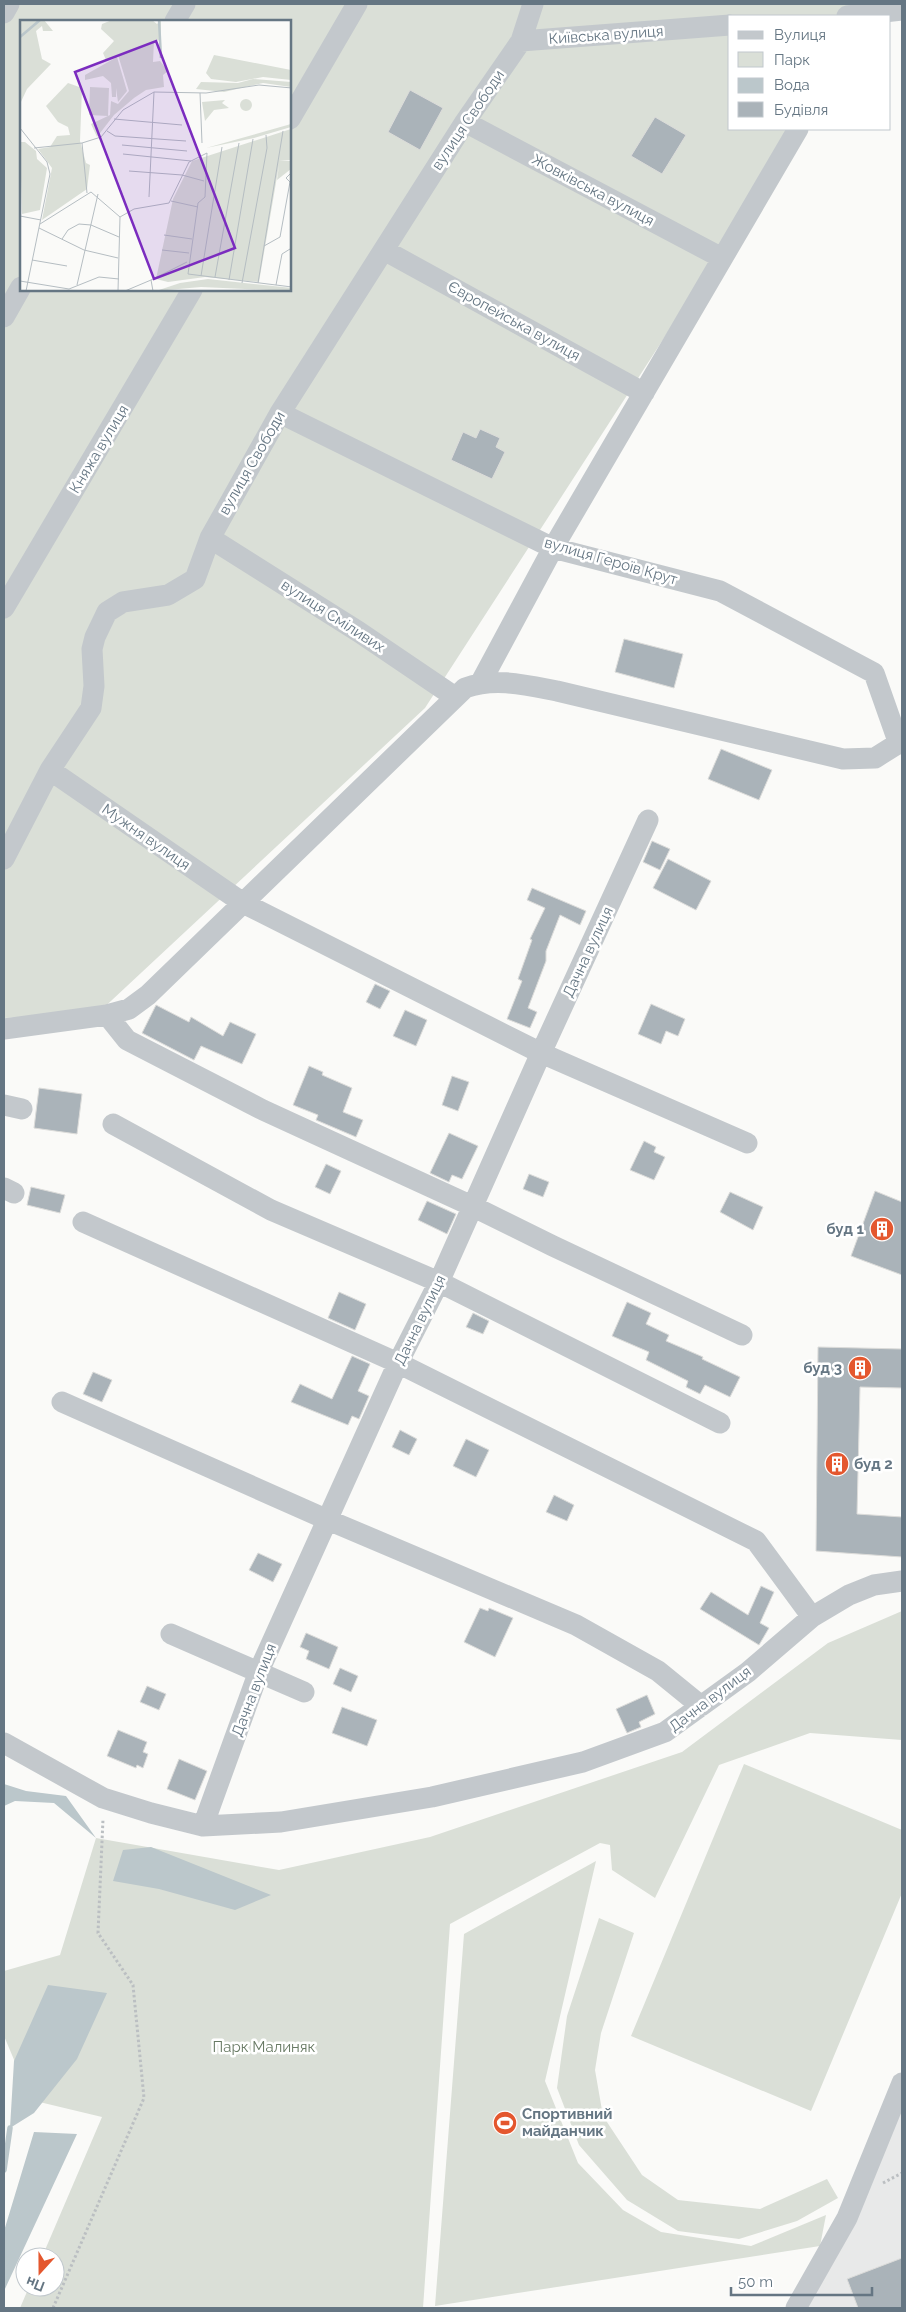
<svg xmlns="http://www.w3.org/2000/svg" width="906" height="2312" font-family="Raleway,sans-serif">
<rect width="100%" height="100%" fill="#fafaf8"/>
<path fill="#e8e9e9" d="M902,2093v215h-97z"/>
<path fill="#dadfd7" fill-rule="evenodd" d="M4,4h875l-8,12h-141v113h69l-374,579 -328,306 -93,4zM21,21h269v269h-269z
M902,1611v129l-92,-7 -91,32 -64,133 -43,-28 -2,-25 -10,-2 -150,81 -27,384h-403l9,-21h26v-30h-13l60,-140 -71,-17 -27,-64v-65l56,-16 36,-117 183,32 151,-33 252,-85 146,-109z
M744,1764l158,66v63l-91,218 -180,-75z
M596,1861l-51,220 33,82 45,47 38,22 90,14 75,-31 -6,31 -385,60 29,-372z
M599,1918l35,15 -33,100 -6,37 8,46 39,59 36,25 82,9 67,-30 11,19 -41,23 -58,18 -61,-8 -51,-31 -48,-55 -22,-57 10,-72z"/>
<path fill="#bbc7cb" d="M4,1784l22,7 40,5 30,42 -42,-35 -39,-2 -11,5z
M151,1847l120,48 -36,15 -76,-21 -46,-8 10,-31z
M48,1985l59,8 -30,66 -43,54 -24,15 4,-67z
M34,2132l43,2 -73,157v-60z"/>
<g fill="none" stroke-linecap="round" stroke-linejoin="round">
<path stroke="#bbc7cb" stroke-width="5.5" d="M4,2170l6,-42"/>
</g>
<path fill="#aab3b9" stroke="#dcdcda" d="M410,90l33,18 -23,42 -32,-18z
M655,117l31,18 -24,39 -31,-18z
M480,429l20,9 -4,9 9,5 -13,27 -41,-19 12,-28 13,6z
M624,639l59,15 -9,34 -59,-16z
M721,749l51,21 -13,30 -51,-21z
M652,841l18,8 -10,21 -17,-8z
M668,859l43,22 -15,29 -43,-22z
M532,888l54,23 -6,14 -20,-10 -14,36v10l-18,47 9,4 -7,16 -23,-9 15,-38 -4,-2 14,-39 -2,-1 15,-31 -18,-8z
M375,984l15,7 -10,18 -14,-7z
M651,1004l34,15 -7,17 -12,-5 -5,13 -23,-10z
M156,1005l33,17 2,-5 32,19 7,-14 26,12 -14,30 -41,-18 -7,14 -52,-27z
M405,1010l22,10 -11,26 -23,-10z
M309,1066l14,6 -1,3 30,13 -9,24 20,8 -7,17 -40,-17 2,-5 -25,-10z
M452,1076l17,6 -11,29 -16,-6z
M39,1088l43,6 -5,40 -43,-6z
M449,1133l29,13 -16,33 -10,-4 -3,7 -19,-9z
M644,1141l12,6 -2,5 11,5 -11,23 -24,-10z
M326,1164l15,7 -11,23 -15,-7z
M529,1174l20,8 -6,15 -20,-8z
M31,1187l34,8 -5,18 -33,-8z
M875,1191l27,11v73l-51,-19z
M730,1192l33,15 -10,23 -33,-18z
M427,1201l29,13 -9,20 -29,-14z
M339,1292l27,12 -11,26 -27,-12z
M627,1302l24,11 -5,11 23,11 -3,6 37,16 -1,2 38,18 -10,20 -25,-12 -5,9 -14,-7 2,-6 -42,-21 3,-8 -37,-16z
M473,1313l16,8 -6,13 -17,-7z
M818,1347l84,2v39l-42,-1 -3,127 45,3v40l-86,-6z
M352,1356l18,8 -12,27 11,5 -10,23 -7,-3 -4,9 -57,-23 9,-18 32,15z
M93,1372l19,8 -10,22 -19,-8z
M400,1430l17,9 -8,16 -17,-8z
M466,1439l23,11 -13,27 -23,-11z
M554,1495l20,10 -7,16 -21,-9z
M258,1553l24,11 -9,18 -24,-12z
M761,1586l13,6 -14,31 9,5 -10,17 -59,-36 11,-17 37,23z
M480,1608l8,3 1,-3 24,10 -18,39 -31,-15z
M306,1633l32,14 -9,22 -23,-10 3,-8 -9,-4z
M340,1668l18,8 -7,16 -18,-8z
M147,1686l19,8 -7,16 -19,-8z
M647,1695l8,19 -16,8 2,5 -14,6 -11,-24z
M342,1707l35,13 -10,26 -35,-13z
M118,1730l29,12 -4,10 5,2 -5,14 -6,-3 -1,3 -29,-12z
M179,1759l28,12 -12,29 -28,-11z
M902,2258v50h-44l-11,-29z"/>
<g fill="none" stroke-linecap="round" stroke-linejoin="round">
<path stroke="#bbbfc2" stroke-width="3" stroke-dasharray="2.5 2.5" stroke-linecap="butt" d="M883,2183l19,-10
M53,2308l91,-210 -11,-113 -35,-52 5,-114"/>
<path stroke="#c3c8cc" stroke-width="21" d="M4,13l5,-9
M847,16l55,-6
M175,21l10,-17
M521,41l209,-16
M290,119l67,-115
M465,122l257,136
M384,250l260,143
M4,317l17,-30
M280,413l273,135 167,43 154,82 25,71
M210,538l149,94 96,65
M4,608l188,-318
M481,682l72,-134 245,-419
M50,770l193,133 298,150 206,90
M4,859l46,-89 41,-62 3,-22 -2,-37 3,-12 12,-25 16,-10 45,-7 27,-16 15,-41 70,-125 185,-291 56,-81 12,-37
M107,1015l20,25 136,70 209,96 81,40 189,89
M4,1029l103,-14 22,-6 19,-14 317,-307c30,-11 61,-3 92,3l286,68 32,-1 27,-17
M4,1105l18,4
M113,1124l158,86 168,72 281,141
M4,1188l10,5
M83,1222l315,141 358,178 56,76
M62,1402l266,118 248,105 82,46 43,35
M171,1634l133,58
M4,1743l99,55 48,15 52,13 78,-4 151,-25 151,-35 82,-30 83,-60 64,-55 37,-22 25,-10 28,-4
M203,1826l56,-155 139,-308 41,-81 102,-229 107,-233
M796,2308l51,-90 55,-135"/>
</g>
<defs>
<g id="building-disc" transform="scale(1.25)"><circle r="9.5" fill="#e4572e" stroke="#fff"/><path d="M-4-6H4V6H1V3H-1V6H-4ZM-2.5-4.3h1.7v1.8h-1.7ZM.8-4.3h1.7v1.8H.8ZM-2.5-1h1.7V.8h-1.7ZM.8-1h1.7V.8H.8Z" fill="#fff"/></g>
<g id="stadium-disc" transform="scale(1.25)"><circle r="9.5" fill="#e4572e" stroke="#fff"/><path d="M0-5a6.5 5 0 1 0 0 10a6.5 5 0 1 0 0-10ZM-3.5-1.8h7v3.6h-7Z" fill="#fff"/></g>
</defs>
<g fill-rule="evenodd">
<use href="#building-disc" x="882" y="1229"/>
<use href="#building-disc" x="860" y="1368"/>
<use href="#building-disc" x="837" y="1464"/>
<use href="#stadium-disc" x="505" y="2123"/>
</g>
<g text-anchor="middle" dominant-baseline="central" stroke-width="5" stroke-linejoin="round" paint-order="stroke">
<g font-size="15" fill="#657683" stroke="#fff">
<text transform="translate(606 35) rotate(-4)">Київська вулиця</text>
<text transform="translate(468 120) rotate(-56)">вулиця Свободи</text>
<text transform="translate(593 190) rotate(28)">Жовківська вулиця</text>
<text transform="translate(514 321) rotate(29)">Європейська вулиця</text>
<text transform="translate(99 449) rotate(-59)">Княжа вулиця</text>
<text transform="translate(252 463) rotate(-60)">вулиця Свободи</text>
<text transform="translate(611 561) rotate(16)">вулиця Героїв Крут</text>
<text transform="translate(333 616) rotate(33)">вулиця Сміливих</text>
<text transform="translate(146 837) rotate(35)">Мужня вулиця</text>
<text transform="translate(588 952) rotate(-65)">Дачна вулиця</text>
<text transform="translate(420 1320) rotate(-64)">Дачна вулиця</text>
<text transform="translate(254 1690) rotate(-69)">Дачна вулиця</text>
<text transform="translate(710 1699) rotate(-37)">Дачна вулиця</text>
</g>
<g font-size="15" font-weight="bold" fill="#657683" stroke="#fff" text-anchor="end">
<text x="864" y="1229">буд 1</text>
<text x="842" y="1368">буд 3</text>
<text x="854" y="1464" text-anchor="start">буд 2</text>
<text x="522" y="2114" text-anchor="start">Спортивний<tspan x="522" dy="17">майданчик</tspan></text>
</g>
<g font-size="15" fill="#687a64" stroke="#fff">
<text x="264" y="2047">Парк Малиняк</text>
</g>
</g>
<g transform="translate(20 20)">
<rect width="271" height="271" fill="#fafaf8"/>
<path d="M0,0h24l9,11h-10l-1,-5 -6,5 6,28 9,5 -24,25 -7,15zM92,0h40l5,4 4,-4v20l-7,1 -1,21 7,-1 8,10 -5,4 1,12 -18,3 -12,8 -20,17 -17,22 -6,-13 19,-9 1,-14 7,3 11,-13 -11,-36 -12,5 -3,-7 11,-12 -13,-12 1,-5zM194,35l77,15v10l-28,-3 -27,5 -25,-3 -5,-6zM97,37l10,34 -9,11 -2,-14v9h-4l-1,-14 -8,-7 -18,4v-5zM233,59l38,3v5l-28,-4 -39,9 -28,-3 5,-7 37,1zM48,63l14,5 -2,53 6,22 4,2 -3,24 -45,31 10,-52 -14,-19 12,-2 7,-11 13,-1 -2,-8 -10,-5 -12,-16zM70,67l19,1 -1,28 -19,-1zM220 85a6 6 0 1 1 12 0a6 6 0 1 1-12 0ZM205,80l-3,3 7,5 -15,2 -9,11 -3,-19zM271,104v3l-37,11 -48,10zM271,109v31l-12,1h12v8l-14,11 2,-15 -20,117 -54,-5 -37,5 -12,-3 17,-80 19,-38zM0,122h5l11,9 1,8 10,9 -7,42 -18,4zM188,259l84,9 -1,3 -90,-4 -45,4 24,-8z" fill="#dadfd7"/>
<path fill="none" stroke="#bbc7cb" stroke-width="2.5" d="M139,0l2,38M0,17l20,-17"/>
<path fill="none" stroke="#b5bdc2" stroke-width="1" d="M180,73l2,50M94,99l68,6M0,108l27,34 3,12 -24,117M87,111l8,5 71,5M62,123l5,50M102,125l65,6M14,128l48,-5 19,-6 22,-27 31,-18 52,1 53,-8 33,3M187,133l-2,44 -7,6 -10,71 104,13M103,134l68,7M109,151l53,4 22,6M129,177l5,-105M151,181l27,6M0,196l21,4M100,197l14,-8 35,-6 20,-41 18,-9M20,204l51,-32 29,25M19,208l45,22 34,8M144,215l28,4M42,219l6,-9 11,-6 12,1 28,12M244,226l16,-9 10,-55 -4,-4 6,-6M142,230l27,3M12,240l35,6M181,256l21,-129M195,257l24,-134M131,260l36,-18M209,260l24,-141M0,261l49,8 30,-12 20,2M222,263l25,-135 -1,-13M238,263l25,-152M57,265l21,-91M256,265l6,-31 8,-5M98,271l2,-74M105,271l26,-11 2,11M172,271h19"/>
<path fill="#7b2cbf" fill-opacity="0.15" stroke="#7b2cbf" stroke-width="2.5" d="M136,21l79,207 -81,31 -79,-207z"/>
<rect width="271" height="271" fill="none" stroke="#657683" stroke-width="2.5"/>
</g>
<rect width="906" height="2312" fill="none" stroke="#657683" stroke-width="10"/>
<rect x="728" y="15" width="162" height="115" fill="#ffffff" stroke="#c1c8cd"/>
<rect x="738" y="31" width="25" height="8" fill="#c3c8cc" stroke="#c1c8cd"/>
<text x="774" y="40" font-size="15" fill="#657683">Вулиця</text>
<rect x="738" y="52" width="25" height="15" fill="#dadfd7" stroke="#c1c8cd"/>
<text x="774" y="65" font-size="15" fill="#657683">Парк</text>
<rect x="738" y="78" width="25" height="15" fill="#bbc7cb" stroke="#c1c8cd"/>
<text x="774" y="90" font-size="15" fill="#657683">Вода</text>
<rect x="738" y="102" width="25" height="15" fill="#aab3b9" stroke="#c1c8cd"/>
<text x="774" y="115" font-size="15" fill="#657683">Будівля</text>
<g transform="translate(40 2272) rotate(201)"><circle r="24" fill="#ffffff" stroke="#c1c8cd"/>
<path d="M0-4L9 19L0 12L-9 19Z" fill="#e4572e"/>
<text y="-8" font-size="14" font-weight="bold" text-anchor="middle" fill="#657683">Пн</text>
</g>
<path d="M731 2287v8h141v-8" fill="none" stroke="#657683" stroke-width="2.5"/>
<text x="738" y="2287" font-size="15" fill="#657683" stroke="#ffffff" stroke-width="4" paint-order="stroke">50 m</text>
</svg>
